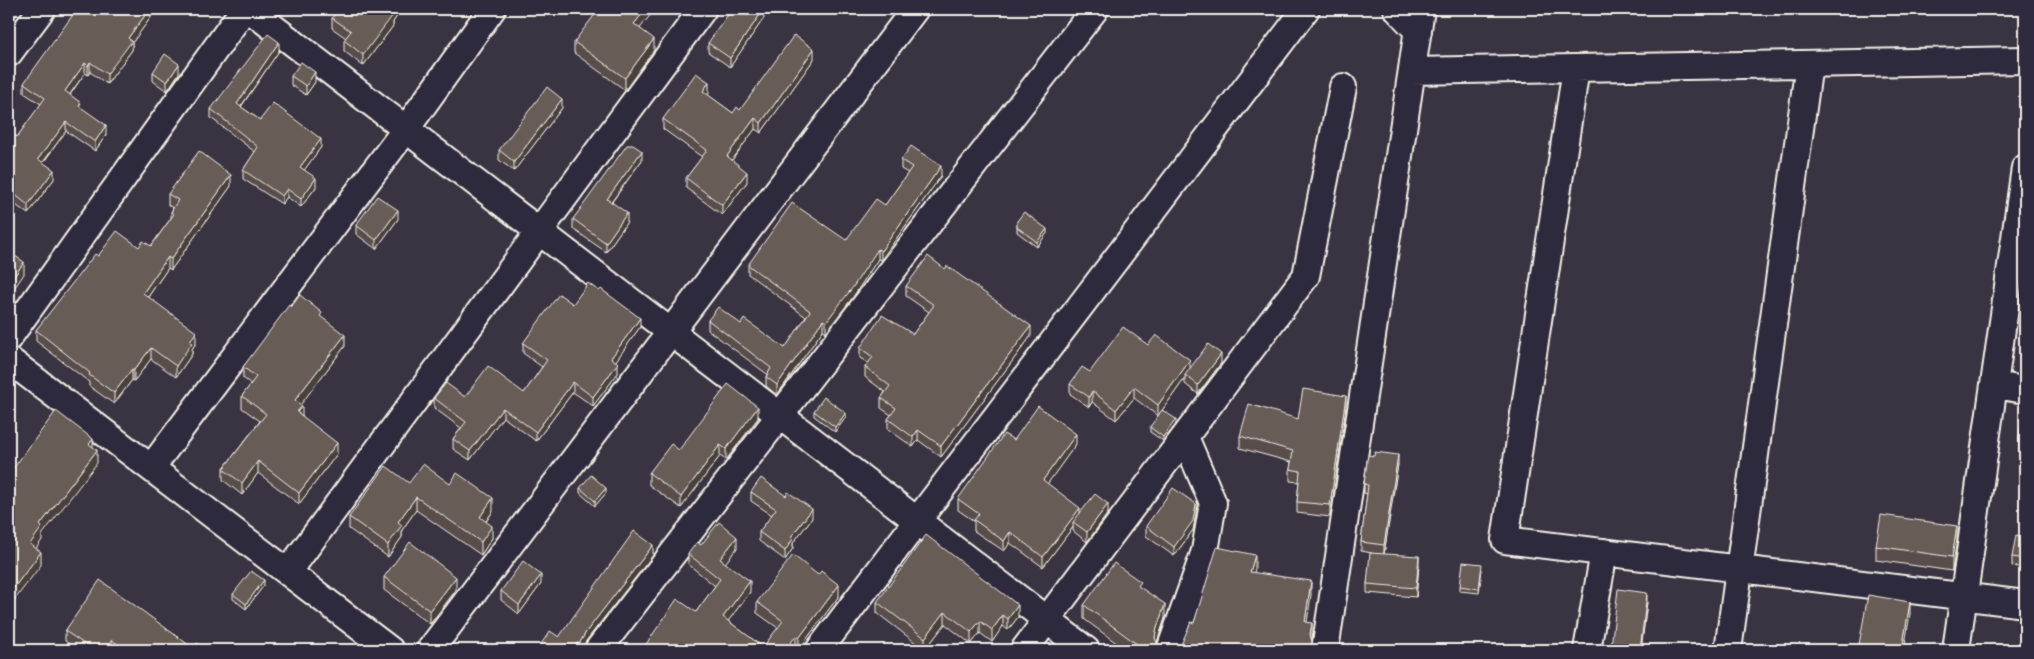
<svg xmlns="http://www.w3.org/2000/svg" width="2034" height="659" font-family="'Patrick Hand',sans-serif">
<rect width="100%" height="100%" fill="#3a3442"/>
<filter id="ink" filterUnits="userSpaceOnUse"><feTurbulence type="fractalNoise" baseFrequency=".02" numOctaves="2"/><feDisplacementMap in="SourceGraphic" scale="10" xChannelSelector="R" yChannelSelector="G"/><feConvolveMatrix kernelMatrix="1 2 1 2 8 2 1 2 1" color-interpolation-filters="sRGB"/></filter>
<g filter="url(#ink)">
<g fill="none" stroke-linecap="round" stroke-linejoin="round">
<g stroke="#f4f1e8" stroke-width="30">
<path id="minor" d="M249,9l837,641
M1397,9l21,22
M9,53l33,-44
M1576,68l-71,472 520,64
M1412,71l613,-11
M9,337l235,-328
M9,360l381,290
M1994,385l31,5
M151,468l255,-339 86,-120
M288,572l415,-563
M430,650l485,-641
M598,650l497,-641
M819,650l487,-641
M1024,650l282,-374 37,-189
M1170,650l35,-99 8,-48 -28,-66
M1325,650l96,-641
M1587,650l17,-98
M1728,650l81,-586
M1956,650l69,-482"/>
</g>
<use href="#minor" stroke="#2f2a3d" stroke-width="26"/>
</g>
<path fill="#594e4b" stroke="#f4f1e8" d="M157,9l-25,34v7l-25,34 -17,-12 -2,3 -3,-2 -15,22 36,40 -11,16 -29,-20 -23,32 11,16 -26,35 -19,-14v-69l8,6 24,-33 -17,-11v-10z
M338,9h64l-9,13v4l-30,40 -19,-15v-11l2,-2 -14,-10v-10z
M444,9h10l-4,4z
M764,18l-34,49 -22,-15v-9z
M640,28l14,22 -29,40 -51,-37v-11z
M279,51l-38,56 19,13 61,27 -17,23 12,17 -15,20 -14,-10 -5,7 -39,-25v-9l12,-18 -44,-34v-9z
M814,59l-53,74 -6,-4 -23,31 15,22 -25,33 -36,-27v-10l16,-21 -39,-28v-10l46,-26 -1,2 25,18 7,-3z
M153,72l26,1 -12,18 -14,-10z
M291,76l24,6 -9,13 -15,-10z
M562,108l-48,63 -15,-11v-10z
M642,160l-30,42 15,20 -21,30 -33,-23v-10z
M901,160l40,16 -60,84 -3,-1 -25,38 -27,35 -3,-2 -46,65 -11,-9v-9l1,-3 -59,-44v-10l33,4 44,24 21,-31 -58,-43v-9l98,-25 39,-35 23,-32 -7,-4z
M231,186l-60,84 -3,-2 -20,29 48,46 -4,6v5l-16,23 -25,-18 -17,22 -2,-1 -18,24 -25,-18v-4l-53,-41v-11l62,-74 41,-9 12,-1 20,-28v-6l2,-4 -5,-3v-11z
M398,219l-22,30 -20,-15v-9z
M1017,221l30,12 -10,14 -20,-15z
M906,286l125,50 -90,121 -23,-17 -5,7 -25,-18v-10l3,-4 -10,-7v-10l4,-6 -20,-15v-10l3,-4 -8,-5v-10l53,-14 16,-22 -23,-16z
M573,304l67,23 -25,35 3,11 -25,33 -20,-14 -37,49 -33,-24 -33,43 -17,-11v-10l8,-11 -27,-20v-10l90,-5 18,-26 -19,-14v-10z
M291,307l31,11 23,28 -45,59 2,11 35,38 -38,50 -41,-31 -16,22 -19,-15v-11l37,-48 -18,-13v-12l9,-12 -8,-6v-11z
M1148,345l42,23 31,-5 -23,31 -13,-10v-6l-27,38 -24,-18 -18,22 -24,-18 -3,5 -19,-13v-10z
M2025,398v86l-4,-1v-11l3,-20h-5v-12z
M1346,407l-16,110 -33,-4v-11l2,-20 -9,-1v-12l1,-7 -51,-14v-12l58,-17z
M814,411l32,6 -11,15 -21,-16z
M758,418l-32,42 -6,-4 -39,52 -32,-23v-12l30,-23z
M1176,424l-13,17 -13,-9v-5z
M1014,440l62,4 -29,40 33,29h28l-21,29 -14,-11v-4l-30,40 -33,-24 -6,8 -30,-20v-10l-16,-11v-11z
M1398,464l-14,90 35,11 -3,32 -49,-4v-9l5,-31 -11,-2v-9l6,-48 -3,-1v-9z
M409,483l41,1 43,27 -7,11 6,16 -11,17 -65,-45 -14,20v7l-14,20 -39,-28v-12z
M580,488l26,5 -11,13 -15,-13z
M751,492l61,26 -19,25v5l-8,12 -26,-19v-9l13,-17 -21,-14z
M1196,514l-3,16 -19,26 -28,-20v-10z
M2025,537v31l-13,-2v-9z
M1957,539l-5,32 -76,-11v-14z
M701,545l36,3 -12,15 25,29 -22,29 35,26 15,-19 -21,-15v-11l82,-6 -40,53 -3,-3 -3,4h-151l54,-38 19,-26 -27,-22v-10z
M653,555l-67,86 -5,9h-44l22,-13z
M1482,569l-3,24 -19,-2v-5z
M384,577l72,13 -26,34 -46,-34z
M541,584l-22,30 -18,-14v-9z
M264,585l-18,24 -13,-10v-5z
M1141,588l24,30 -8,24 1,3 7,5h5h-44l-42,-31v-14z
M877,602l141,15 -10,13 -5,-4 -11,16 -12,-9 -9,11 -26,-20 -20,26 -48,-37z
M1647,602l-6,48h-30v-3z
M65,631l128,17 14,2h-129l-13,-9z"/>
<path fill="#48403d" stroke="#f4f1e8" d="M150,9h7l-25,34v7l-25,34v-10l21,-36z
M395,9h7l-9,13v4l-30,40v-11z
M646,9h9l-21,27v-12z
M764,9v9l-34,49v-9z
M654,39v11l-29,40v-12z
M279,42v9l-42,61v-8z
M814,49v10l-53,74v-10z
M90,62v10l-2,3v-9z
M85,63v10l-20,28v-10z
M179,64v9l-12,18v-9z
M315,72v10l-9,13v-9z
M709,82v11l-6,9v-11z
M562,99v9l-48,63v-9z
M755,118v11l-28,38v-11z
M66,122v9l-28,38v-10z
M106,125v10l-11,16v-9z
M321,139v8l-21,29v-9z
M642,151v9l-35,48v-9z
M941,166v10l-60,84v-9z
M54,170v9l-26,35v-9z
M747,172v10l-25,33v-10z
M231,175v11l-60,84v-11z
M316,178v9l-15,20v-8z
M287,189v8l-5,7v-8z
M398,210v9l-22,30v-9z
M627,213v9l-21,30v-9z
M1047,229v4l-10,14v-5z
M878,249v10l-25,38 -27,35v-10z
M168,257v11l-25,36v-11z
M24,262v12l-15,22v-12z
M640,318v9l-29,41v-10z
M823,320v10l-46,65v-10z
M1031,326v10l-90,121v-11z
M196,332v11l-4,6v5l-16,23v-11l14,-24z
M345,335v11l-50,66v-12z
M151,348v11l-17,22v-11z
M1221,354v9l-23,31v-9z
M1190,360v10l-5,5v3l-27,38v-11z
M618,363v10l-25,33v-9z
M132,369v11l-18,24v-11z
M573,382v10l-37,49v-9z
M1134,387v11l-18,22v-10z
M1092,391v11l-3,5v-10z
M1346,396v11l-16,110v-12z
M302,406v11l-5,-5z
M758,407v11l-32,42v-11z
M503,408v9l-33,43v-9z
M846,413v4l-11,15v-5z
M1176,419v5l-13,17v-4z
M918,430v10l-5,7v-10z
M1076,434v10l-33,46v-10z
M93,439v13l-4,-8z
M337,443v11l-38,50v-11z
M720,445v11l-39,52v-11z
M97,450v13l-55,72v5l-12,17v-13l10,-19z
M1398,455v9l-14,90v-9z
M258,461v12l-16,22v-12z
M606,488v5l-11,13v-5z
M416,497v13l-14,20v7l-14,20v-12l10,-23z
M493,498v13l-13,19v-13z
M1108,504v9l-21,29v-10z
M1196,504v10l-3,16 -19,26v-9z
M1080,508v10l-7,4v5l-30,40v-10z
M812,509v9l-19,25v5l-8,12v-9l6,-14z
M492,526v12l-11,17v-13z
M1957,526v13l-5,32v-14z
M1010,532v11l-6,8v-10z
M737,537v11l-17,22v-11z
M653,545v10l-67,86 -5,9h-2v-6l7,-12z
M41,552v13l-32,42v-13z
M1255,555v14l-5,17v-14z
M1419,556v9l-3,32v-9z
M541,575v9l-22,30v-9z
M456,577v13l-26,34v-13z
M264,580v5l-18,24v-5z
M750,581v11l-27,36v-11z
M1311,581v14l-6,41v-14z
M839,585v11l-40,53v-11z
M1647,593v9l-6,48h-1z
M1910,602v12l-6,36h-2z
M1165,604v14l-9,27 -1,-7 1,-7z
M1018,605v12l-10,13v-11z
M945,612v12l-20,26v-12z
M1003,615v11l-11,16v-12z
M980,621v12l-9,11v-12z
M1312,623v14l-2,11v-14z
M796,636v10l-3,4h-8z
M112,640v10h-7z
M577,643v7h-6z"/>
<path fill="#675b57" stroke="#f4f1e8" d="M77,9h73l-22,29 4,3 -25,33 -17,-12 -2,4 -3,-3 -20,28 16,12 -2,3 27,19 -11,17 -29,-20 -28,37 16,11 -26,35 -19,-15v-59l8,6 28,-39 -21,-15z
M338,9h57l-4,5 2,1 -30,40 -19,-15 7,-9 -19,-13z
M599,9h47l-12,15 20,15 -29,39 -51,-36z
M732,9h32l-34,49 -22,-15z
M268,34l11,8 -42,62 23,16 13,-17 48,36 -21,28 16,11 -15,21 -14,-10 -5,7 -39,-26 15,-23 -47,-38z
M794,35l20,14 -53,74 -6,-5 -28,38 20,16 -25,33 -36,-27 21,-28 -44,-31 33,-46 13,9 -6,9 30,22 4,-6 3,3z
M165,54l14,10 -12,18 -14,-10z
M301,62l14,10 -9,14 -15,-10z
M547,87l15,12 -48,63 -15,-12z
M627,145h6l9,6 -35,48 20,14 -21,30 -33,-24z
M911,146l30,20 -60,85 -3,-2 -25,38 -27,35 -3,-2 -46,65 -11,-8 5,-9 -63,-48 10,-13 23,17 3,-5 41,29 25,-37 -62,-46 44,-62 54,37 30,-41 9,6 27,-38 -11,-7z
M199,151l32,24 -60,84 -3,-2 -25,36 53,39 -6,10 2,1 -16,23 -25,-18 -17,22 -2,-1 -18,24 -25,-18 1,-2 -54,-43 59,-76 3,2 19,-25 22,16 4,-6 8,5 23,-32 -3,-2 7,-12 -10,-6z
M377,196l21,14 -22,30 -20,-15z
M1024,212l23,17 -10,13 -20,-15v-6z
M9,252l15,10 -15,22z
M928,256l17,13 2,-3 84,60 -90,120 -23,-16 -5,7 -25,-18 8,-11 -15,-10 9,-12 -25,-19 8,-10 -13,-9 22,-33 31,19 21,-29 -28,-19z
M588,283l11,8 2,-2 39,29 -29,40 7,5 -25,34 -20,-15 -37,50 -33,-24 -33,43 -17,-12 13,-17 -32,-24 12,-15 19,14 23,-31 36,27 23,-33 -24,-17 36,-49 14,10z
M300,295l22,18 -2,3 25,19 -50,65 7,6 -5,6 40,31 -38,50 -41,-32 -16,22 -19,-14 43,-55 -24,-18 14,-19 -13,-10 46,-62 2,2z
M1123,327l25,18 8,-10 34,25 -32,45 -24,-18 -18,23 -24,-19 -3,6 -19,-13 12,-17 8,5z
M1208,344l13,10 -23,31 -13,-10z
M728,384l30,23 -32,42 -6,-4 -39,52 -32,-24 22,-29 8,6z
M1303,389l43,7 -16,109 -33,-3 3,-31 -10,-2 3,-18 -53,-15 9,-32 49,15z
M824,397l22,16 -11,14 -21,-16z
M2024,398h1v43l-6,-1z
M1038,406l38,28 -33,46 37,28 -37,49 -33,-25 -6,9 -30,-21 5,-6 -21,-15 46,-65 10,6z
M1162,410l14,9 -13,18 -13,-10z
M56,411l37,28 -4,5 8,6 -57,75 2,2 -12,17 11,8 -32,42v-120z
M2025,442v30h-4z
M1375,452l23,3 -14,90 -23,-3 7,-57 -4,-1 4,-29 6,1z
M423,464l27,20 7,-11 36,25 -13,19 12,9 -11,16 -65,-45 -18,25 4,3 -14,20 -39,-28 37,-51 23,17z
M591,475l15,13 -11,13 -15,-13z
M761,478l25,18 2,-4 24,17 -21,28 2,2 -8,12 -26,-19 17,-23 -25,-17z
M1173,488l23,16 -3,17 -19,26 -28,-21z
M1095,494l13,10 -21,28 -14,-10z
M1881,515l76,11 -5,31 -76,-11z
M719,522l18,15 -17,22 30,22 -27,36 40,30 20,-26 -26,-19 36,-47 25,20 3,-4 18,14 -40,53 -3,-2 -11,14h-143l35,-51 19,13 24,-33 -32,-25 9,-12 4,3z
M634,531l19,14 -67,87 -7,12 -2,-1 -6,7h-34l13,-19 9,6z
M926,535l92,70 -10,14 -5,-4 -11,15 -12,-9 -9,11 -26,-20 -20,26 -48,-36z
M2016,535l9,2v22l-13,-2z
M410,542l46,35 -26,34 -46,-34z
M1217,547l38,8 -5,17 61,9 -6,41 7,1 -2,11 2,8 -2,8h-136l6,-3 11,-25 3,1z
M1370,553l49,3 -3,32 -49,-4z
M523,561l18,14 -22,30 -18,-14z
M1463,562l19,2 -3,25 -19,-3z
M1114,563l27,19 -3,4 27,18 -9,27 -1,7 3,7 7,5h5h-25l-61,-45z
M251,571l13,9 -18,24 -13,-10z
M100,580l93,68 4,-5 10,7h-81l-14,-10 -7,10h-12l-28,-19z
M1618,589l29,4 -7,57 -29,-3z
M1868,595l42,7 -8,48h-44z"/>
</g>
<rect width="2034" height="659" fill="none" stroke="#2f2a3d" stroke-width="30"/>
<rect x="15" y="15" width="2004" height="629" fill="none" stroke="#f4f1e8" stroke-width="2" filter="url(#ink)"/>
</svg>
